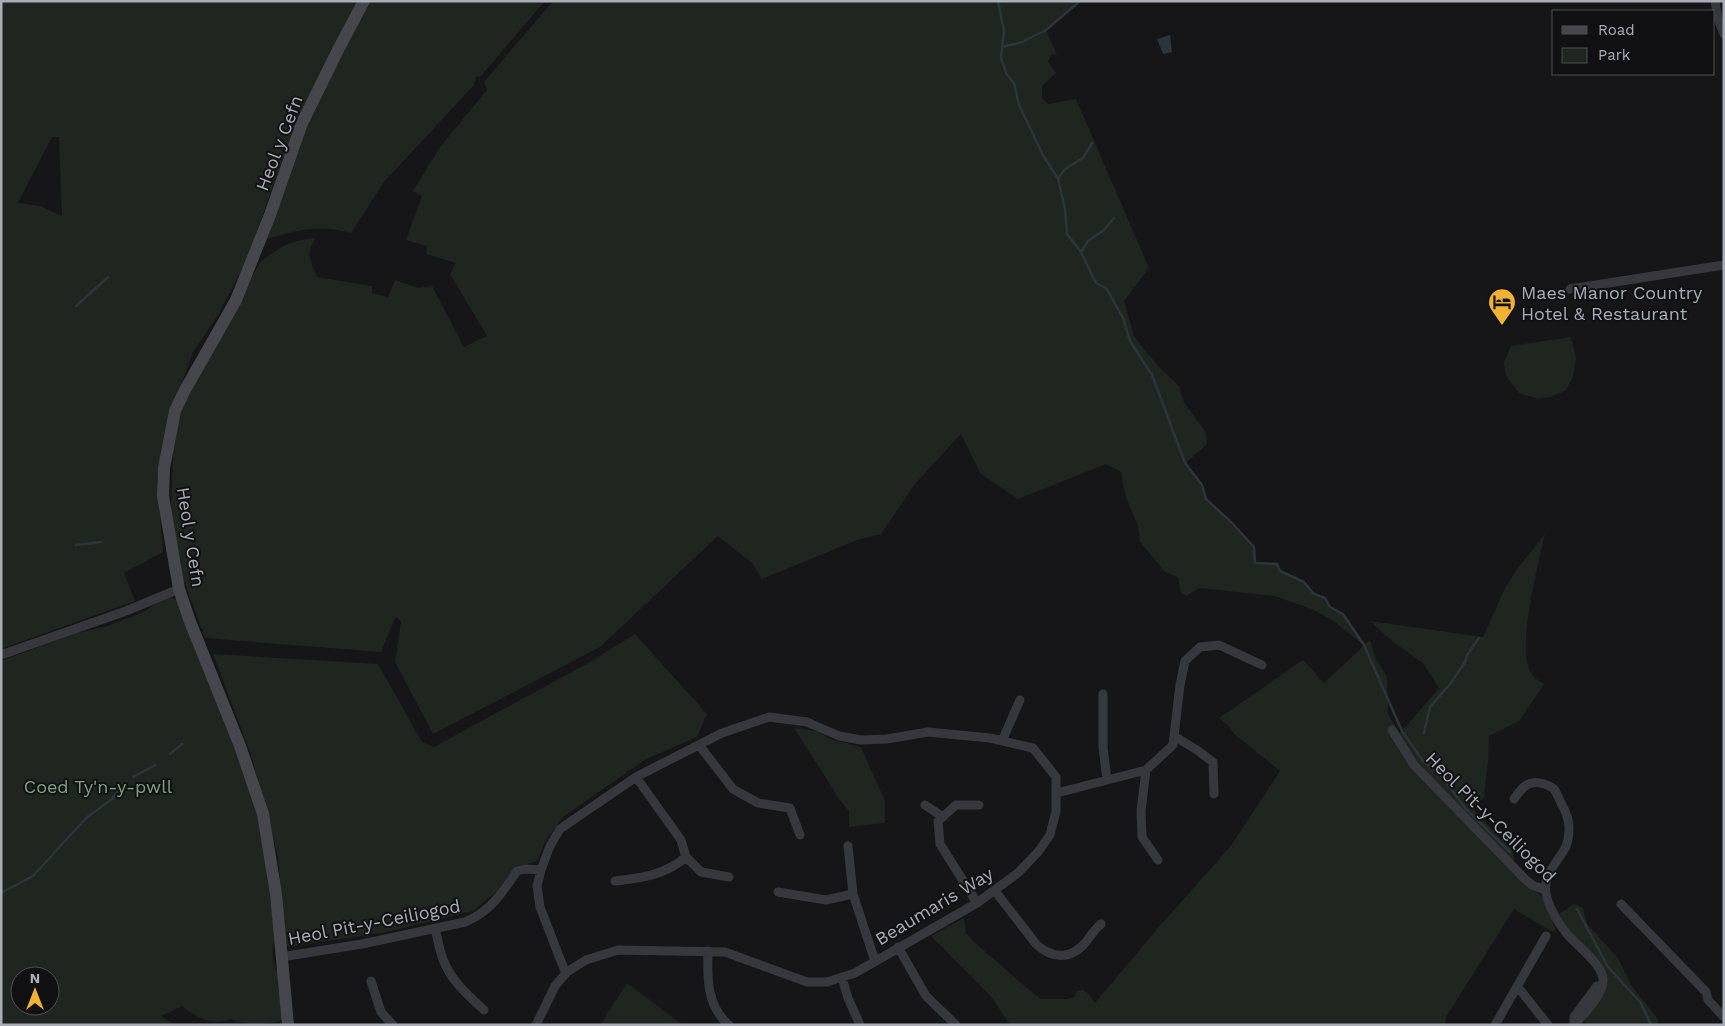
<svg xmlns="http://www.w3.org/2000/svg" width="1725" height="1026" font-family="'Work Sans',sans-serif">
<rect width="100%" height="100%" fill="#161618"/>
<path fill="#1e261f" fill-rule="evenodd" d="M1,1h357l-56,108 -22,57 -33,94 -29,55 -25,37 -28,78 -8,51 6,71 -39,21 11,28 -134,48zM52,137h7l3,79 -22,-10 -22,-3z
M371,1h174l-64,75 -5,1 -2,8 -90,97 -33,51c-34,-9 -51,-3 -84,6l44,-124 20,-40z
M553,1h527l-34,29 11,25 -5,-1 -4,8 8,11 -14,13v12l6,6 28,-5 73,169 -25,33 10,35 24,30 21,20 5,16 22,31 1,11 -22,20 17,21 4,14 25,23 23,25 1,16 22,1 3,7 24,11 10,12 11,4 5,9 13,7 21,31 -32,-25 -20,-11 -38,-13 -75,-8 -13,8 -5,-3 -3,-16 -13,-5 -25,-30 -2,-16 -13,-31 -4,-23 -15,-8 -88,35 -37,-25 -20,-40 -46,50 -34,50 -24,6 -95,39 -10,-16 -34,-27 -118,111 -167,87 -38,-72 6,-40 -5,-6 -15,36 -176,-14 -24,-66 -10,-61 2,-57 4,-30 9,-26 74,-136c21,-15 30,-22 56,-24 -11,15 -6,23 1,39l55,9v7l16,4 7,-17 23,8 14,-2 32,61 23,-11 -37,-62 6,-11 -30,-9 1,-8 -21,-6 16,-44 -9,-5 27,-44 47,-57 -3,-8z
M1571,337l5,21 -3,19 -8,14 -15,6 -12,2 -19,-6 -13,-17 -2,-14 7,-16z
M1545,534c-6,28 -32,122 -11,143 3,3 7,5 10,7l-25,37 -30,15 -1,26 -4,35 -10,13 28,30 10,7 5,27 25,23 14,32 -3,3 -39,-23 -68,108 -1,8h-435l-17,-26 -62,-63 33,-18 2,15 7,8 54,47 14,11h26l8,-2 2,-6 6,-1 7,5 5,8 63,-75 72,-81 50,-76 -47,-38 -4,-7 -10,-8 84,-58 21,23 46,-43 6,19 11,18 1,37 11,19 3,-2 37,-43 -16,-25 -30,-21 -23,-21 113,16 22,-49 13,-20z
M171,597l7,3 46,116 33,96 9,43 9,83c-4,10 -3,27 3,35l4,44 -2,4 -3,1c-16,2 -32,4 -46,-3 -20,7 -34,-1 -49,-13l-21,10 14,9h-174v-364l73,-27 33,-8 35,-13 17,-11zM20,976h30v30h-30z
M635,634l72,80 -10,23 -51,22 -83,58 -17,23 -9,21 -22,6 -19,25 -23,19 -86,21 -99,15 -3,-12 -7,-79 -27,-101 -38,-101 165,10 44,78 12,5 156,-85z
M794,728l23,3 13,8 31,8 24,54v22l-36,4v-16l-9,-11z
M1574,904l9,4 4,16 31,34 13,27 27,34v6h-71l-3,-4 21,-30c10,-23 -18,-38 -31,-54 -6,-7 -10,-15 -15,-23z
M627,983l56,42h-83z"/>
<path fill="#2c353c" d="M1170,35l2,17 -9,2 -6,-15z"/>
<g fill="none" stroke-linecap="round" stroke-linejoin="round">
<path stroke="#2c353c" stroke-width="2.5" d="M998,1l6,30 -3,27 6,17 7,8 5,22 24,50 15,24 7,30 2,25 14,18 15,31 10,5 17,30 7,23 22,34 33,88 17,22 4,14 25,23 23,25 1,16 22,1 3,7 24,11 10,12 11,4 5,9 13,7 21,31 38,86 21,30 17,13 26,35 44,43
M1002,47l20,-5 24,-12 34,-29
M1058,179l7,-10 18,-11 9,-15
M1081,252l7,-11 15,-10 11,-13
M76,306l32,-29
M76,545l25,-3
M1424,733l6,-26 21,-24 14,-21 2,-7 12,-17
M170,754l12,-10
M133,777l22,-12
M1,893l32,-17 53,-58 26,-19 11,-15
M1577,909l31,58 33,36 10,22"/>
<path stroke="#37383d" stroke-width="9" d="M1715,1l3,18 6,15
M1570,289l154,-24
M1,655l125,-44 53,-22
M1103,694v53l4,33
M1392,730l22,35 111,114 7,6 13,5
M1174,736l23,14 16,12 1,32
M1002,741l18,-41
M699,745l34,44 25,14 32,5 10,27
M1146,770l-5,40 1,27 16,23
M636,777l45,63 5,17 15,15 28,5
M1057,793l89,-23 27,-25 7,-60 5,-24 15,-14 19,-2 43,20
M1514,799c8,-12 15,-20 30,-15 3,1 8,3 10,5 3,4 5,10 7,14 4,7 8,17 8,25 0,7 -1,16 -5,22 -9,15 -23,28 -17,48 4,13 12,26 20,36 10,12 37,31 36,47 0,14 -20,34 -29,44
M925,805l18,12
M848,846l5,48 22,67
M615,881c27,-3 50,-6 71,-24
M995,891l41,53c16,15 35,16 50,-2 5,-7 9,-13 15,-18
M778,892l48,8 27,-6
M977,903l-37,-59 -2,-23 18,-16h23
M1621,904l85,88 2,8 16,17
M435,929c3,10 4,20 8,30 7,21 26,37 41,51
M898,947l28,49 30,29
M708,951c-1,27 -1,56 21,74
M281,957l81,-13 103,-22c25,-10 38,-30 52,-51l8,-2 16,1
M842,978l6,20 12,27
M371,981l10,31 12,13
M1517,986l31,39
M536,1025l19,-39 12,-14 19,-12 32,-10 107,2 82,30h20l28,-9 122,-70 41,-30 20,-21 12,-17 6,-24v-34l-23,-29 -43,-10 -62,-6 -41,7 -26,1 -22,-4 -32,-14 -38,-5 -47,16 -86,44 -76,52 -10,17 -9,24 -4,16 3,21 24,62 3,3
M1495,1025l51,-89
M1574,1025v-8l23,-31"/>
<path stroke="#45474d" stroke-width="12" d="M288,1025l-12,-131 -13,-80 -23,-68 -51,-127 -10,-30 -16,-93 1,-28 11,-57 10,-21 51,-90 34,-85 32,-92 37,-75 25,-47"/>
</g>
<defs>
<g id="hotel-pin" transform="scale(1.4375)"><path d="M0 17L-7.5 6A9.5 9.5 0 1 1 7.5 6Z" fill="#f2b134" stroke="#111113"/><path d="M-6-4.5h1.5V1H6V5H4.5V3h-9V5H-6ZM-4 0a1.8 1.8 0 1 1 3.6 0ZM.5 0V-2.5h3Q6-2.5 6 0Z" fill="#111"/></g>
</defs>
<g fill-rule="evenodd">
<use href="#hotel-pin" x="1502" y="302"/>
</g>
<g text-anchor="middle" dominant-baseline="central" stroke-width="4" stroke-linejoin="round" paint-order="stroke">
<g font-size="18" fill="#a8adb8" stroke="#111113">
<text transform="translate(279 143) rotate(-69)">Heol y Cefn</text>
<text transform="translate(191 537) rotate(81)">Heol y Cefn</text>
<text transform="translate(1491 817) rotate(45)">Heol Pit-y-Ceiliogod</text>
<text transform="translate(934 906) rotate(-31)">Beaumaris Way</text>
<text transform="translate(374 922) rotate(-11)">Heol Pit-y-Ceiliogod</text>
</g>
<g font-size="18" fill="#a8adb8" stroke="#111113" text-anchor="start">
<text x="1521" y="292">Maes Manor Country<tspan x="1521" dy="21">Hotel &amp; Restaurant</tspan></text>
</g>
<g font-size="18" fill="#7fa381" stroke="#111113">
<text x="98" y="786">Coed Ty'n-y-pwll</text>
</g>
</g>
<rect width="1725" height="1026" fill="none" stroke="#a8adb8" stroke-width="5"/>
<rect x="1552" y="10" width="162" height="65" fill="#111113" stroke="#4d4f55"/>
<rect x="1562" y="26" width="25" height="8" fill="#45474d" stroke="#4d4f55"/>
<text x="1598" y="35" font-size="15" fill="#a8adb8">Road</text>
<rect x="1562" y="48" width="25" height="15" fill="#1e261f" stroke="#4d4f55"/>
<text x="1598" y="60" font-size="15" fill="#a8adb8">Park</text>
<g transform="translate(35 991)"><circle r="24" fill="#111113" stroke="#4d4f55"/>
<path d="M0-4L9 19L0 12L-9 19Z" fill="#f2b134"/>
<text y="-8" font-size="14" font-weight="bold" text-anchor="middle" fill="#a8adb8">N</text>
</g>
</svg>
